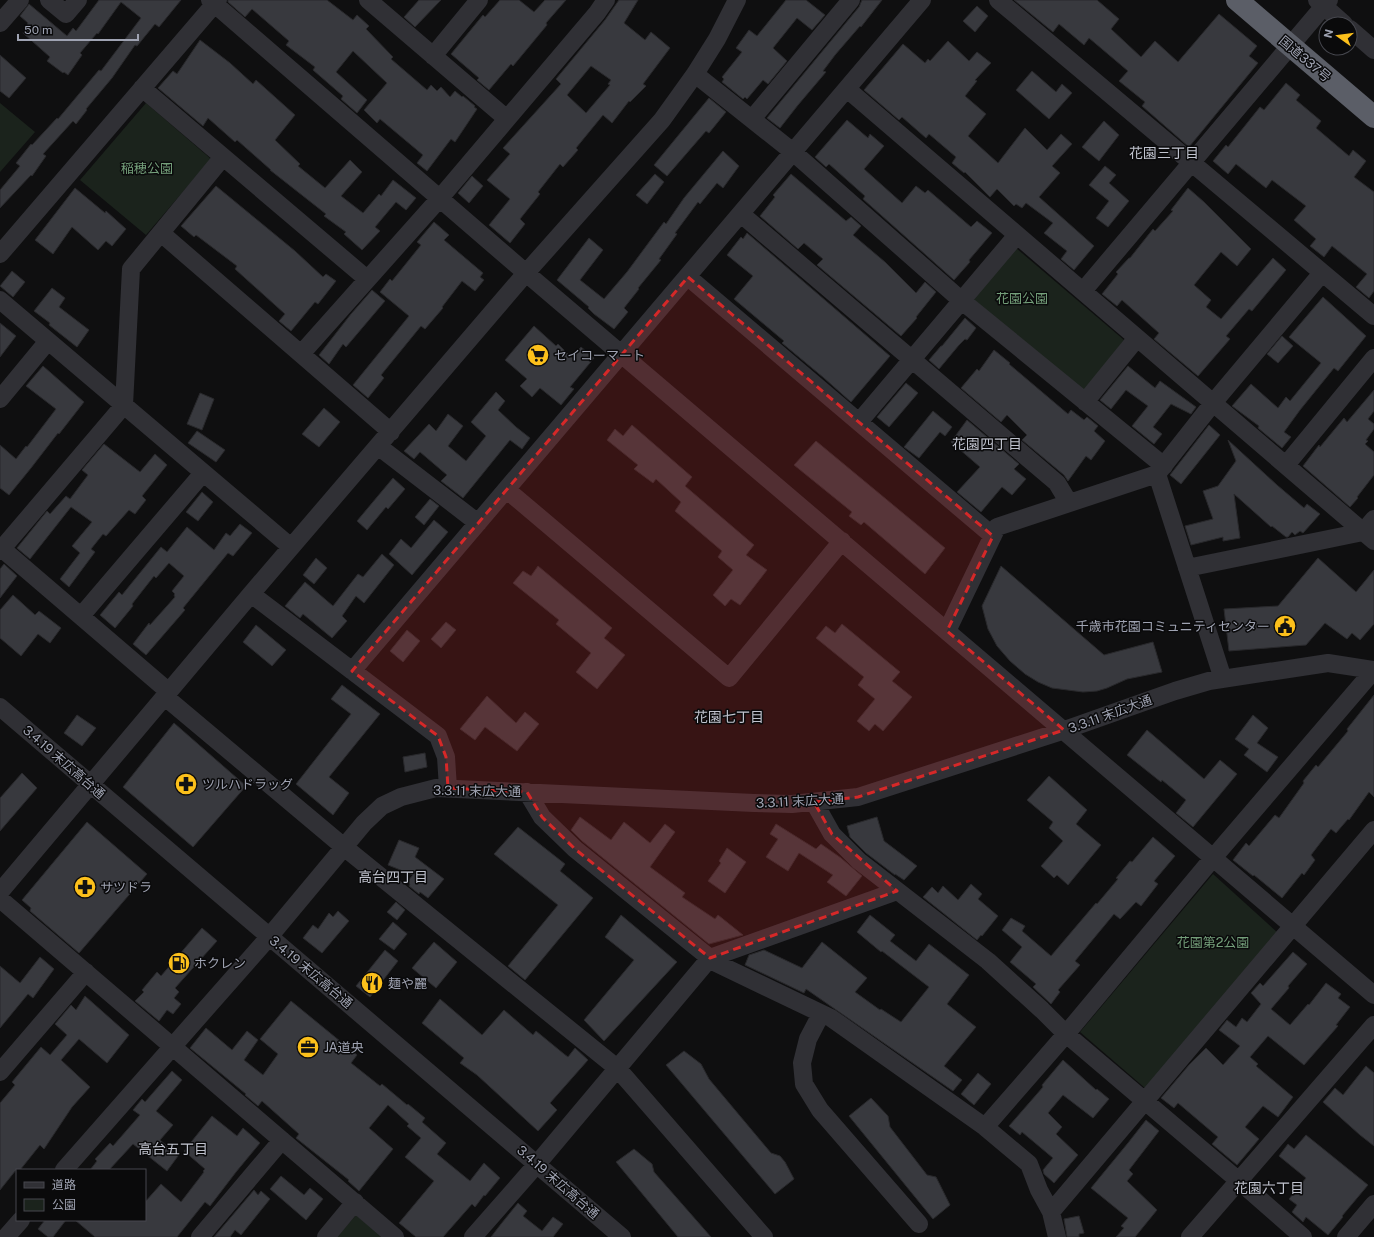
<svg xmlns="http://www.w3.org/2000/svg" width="1374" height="1237" font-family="'Public Sans','Noto Sans JP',sans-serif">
<rect width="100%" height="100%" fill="#0f0f10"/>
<path fill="#1b231c" d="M0,103l35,29 -35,40z
M146,103l65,56 -65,76 -66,-55z
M1016,248l108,92 -41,54 -112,-92z
M1213,874l65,59 -133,155 -65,-56z
M356,1215l26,22h-45z"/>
<path fill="#38393e" stroke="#29292c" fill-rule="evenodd" d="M99,0h82l-22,27 -4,-3 -18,22 -2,-1 -23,33 -26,31 1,1 -11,14 -3,-3 -30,33 3,2 -14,20 -1,-1 -31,33v-18l20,-24 -4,-3 15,-19 1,1 25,-27 1,1 41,-49 2,1 40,-53 -20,-16 -23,32 -1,-1 -17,20 2,2 -14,20 -4,-3 -1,1 -16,-12 3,-4 -27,-24 5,-10 -8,-7 9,-12 38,32 6,-8 3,3z
M228,0h99l26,20 4,-5 12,11 -3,3 27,28 -2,2 36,31 4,-5 6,6 4,-4 9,10 5,-6 7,6 1,-1 12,10 -1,1 3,2 -22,33 -4,-3 -24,32 -10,-8 6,-8 -43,-36 -3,4 -13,-13 23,-27 -34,-32 -17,21 31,28 -10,13 -16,-14 2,-3 -30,-26 2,-3 -29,-22 3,-4 -37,-32 -7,8 -17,-15z
M419,0h22l-26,27 -11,-10z
M500,0h19l15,12 11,-12h21l-20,23 1,2 -34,41 -2,-2 -22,26 -12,-10 2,-2 -28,-24 32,-39 2,2z
M619,0h19l-14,23 21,17 6,-8 19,16 -27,36 3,2 -16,16 -1,-1 -17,22 -9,-8 -27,33 2,2 -15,17 -3,-3 -22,28 2,2 -20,25 5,5 -15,19 -21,-18 21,-26 -23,-19 23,-26 -7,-6 58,-64 -5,-5 49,-59zM591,66l20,14 -3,4 2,1 -24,28 -19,-18z
M786,0h20l19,15 -13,15 -15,-12 -24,30 14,13 -19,23 -5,-4 -16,19 -2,-2 -2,2 -21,-17 2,-3 -2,-2 20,-25 -6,-4 13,-18 8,6z
M862,0h20l-21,27 -1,-1 -25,29 -12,16 3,1 -28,33 -18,23 -13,-10 92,-111z
M1014,0h83l22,19 -8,10 30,28 14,-16 23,21 41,-48 38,32 -8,10 9,7 -69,84 -47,-41 3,-4 -26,-21 9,-10 -39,-33 -5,7 -25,-21 -6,8z
M977,6l11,10 -13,16 -12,-11z
M200,40l30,23 23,21 3,-4 39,35 -20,25 25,24 -2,2 27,22 25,-28 12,12 -21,24 22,17 16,-19 2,2 12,-16 23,18 -10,12 -10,-8 -21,25 5,4 -18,19 -18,-16 2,-2 -22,-16 2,-2 -56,-44h1l-34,-30 -2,2 -27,-24 -5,8 -45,-38 15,-17 4,3z
M948,41l21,20 8,-9 14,11 -16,17 2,1 -12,15 21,18 -18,22 30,27 27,-35 22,22 14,-16 11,10 -20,22 8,7 -21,24 55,49 -20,24 -13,-11 6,-8 -23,-18 9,-10 -27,-20 -4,5 -6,-4 -2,2 -17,-17 -7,8 -25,-25 -1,1 -12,-10 4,-6 -27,-23 -3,4 -24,-21 -3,3 -35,-30 39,-46 22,19 3,-4 2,2z
M0,55l26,23 -17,20 -9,-7z
M1032,71l24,21 6,-8 10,9 -23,26 -33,-29z
M1286,83l14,12 -4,5 25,21 -5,7 33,28 4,-6 13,11 -12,16 20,15v99l-5,7 -13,-11 11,-13 -35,-28 -8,11 -14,-11 6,-7 -22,-19 12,-14 -34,-26 -6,8 -30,-24 -8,10 -15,-13 13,-16 2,2 32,-40 4,3z
M709,98l17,14 -17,21 -3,-2 -39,45 -13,-11z
M847,120l21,18 2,-4 14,12 -20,23 38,34 14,-17 9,7 3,-3 43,37 6,-6 15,12 -23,27 1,2 -16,18 -91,-81 2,-3 -36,-32 -3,3 -11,-10z
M1104,121l15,14 -20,26 -17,-14z
M723,151l16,15 -16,22 -6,-5 -17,21 -2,-2 -23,31 2,1 -18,25 2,1 -23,28 1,1 -15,19 4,4 -14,17 -20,-15 -6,-6 1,-1 -32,-27 32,-42 14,12 -23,30 24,19 23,-27 37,-50 2,2 18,-26z
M1105,166l11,9 -7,8 20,18 -21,26 -12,-9 13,-17 -20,-16z
M655,174l9,8 -17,22 -11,-9z
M791,174l55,47 5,-4 10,9 -8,9 32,27 31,31 9,-11 11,10 -20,25 1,1 -16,18 -84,-71 6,-6 -19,-16 -6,6 -38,-33 15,-19 -2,-2z
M472,176l11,10 -14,17 -11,-10z
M216,186l79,65 28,26 3,-3 10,7 -18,23 -3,-2 -24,29 -12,-10 6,-7 -50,-45 2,-3 -41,-31 -2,2 -13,-11z
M75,188l30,25 1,-2 20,18 -14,17 -6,-5 -8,9 -26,-23 -19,27 -18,-14z
M1188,188l16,14 47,47 -14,17 -16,-14 -27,33 17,15 -5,7 15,12 52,-61 13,12 -34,41 -3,-2 -23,27 4,3 -32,37 -44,-37 5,-6 -37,-33 -5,6 -15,-12 16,-20 -2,-2 13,-14h1l23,-29 2,2 18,-20 -2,-1z
M434,222l15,13 -5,5 39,33 -3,4 4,3 -9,11 -13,-10 -20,26 1,1 -18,21 -4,-3 -40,49 3,3 -16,20 -15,-13 56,-69 -29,-24 10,-13 2,2 29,-36 -4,-3z
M747,233l143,123 -39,46 -27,-24 -42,-35 2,-2 -50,-42 19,-23 -26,-21 14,-18 2,2z
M12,271l13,11 -12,15 -13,-11z
M52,288l13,10 -6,9 30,23 -12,17 -28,-22 1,-2 -16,-12z
M372,290l13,11 -39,46 -3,-3 -14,20 -10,-9 32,-41z
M1323,297l43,39 -28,35 -4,-3 -34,42 -16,22 7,5 -9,11 -24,-20 1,-2 -27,-20 19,-22 27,24 8,-11 4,4 31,-38 -32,-26z
M965,318l11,10 -9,12 -2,-1 -6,6 -20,24 -10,-9 12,-14h1z
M0,323l16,13 -16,21z
M534,326l22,20 2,-2 14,14 9,-11 13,11 -24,29 4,2 -13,16 -21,-17 -8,9 -12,-11 7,-7 -22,-19z
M1282,336l11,10 -15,17 -11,-9z
M994,350l16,13 -1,1 59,50 3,-4 13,10 3,-3 11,9 -4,5 11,10 -14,19 -5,-4 -18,25 -4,-6 -42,-35 5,-5 -20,-20 -6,7 -40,-34 16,-19 2,2z
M43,366l41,36 -25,32 -1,-1 -27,35 -22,27 -9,-7v-43l16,14 10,-13 1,1 29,-38 -30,-23z
M1128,366l27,22 5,-7 36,26 -5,7 -20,-10 -18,23 9,7 -8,10 -22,-18 16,-20 -22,-16 -15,19 -11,-9z
M906,383l12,10 -29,34 -12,-10z
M1374,390v21l-6,8 6,5v5l-8,11 2,1 -3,3 9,8v23l-17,22 1,1 -8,9 -47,-41 16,-21 1,2 24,-29 3,4z
M496,392l9,9 -7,9 18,17 14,11 -8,11 -12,-9 -47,58 -22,-17 6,-6 -27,-23 -6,7 -10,-8 25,-27 7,7 12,-17 15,12 -15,20 18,15 20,-25 -15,-14z
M200,393l14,6 -12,31 -15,-6z
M324,408l16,14 -21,25 -17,-13z
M933,411l19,16 -7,9 -5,-4 -21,26 -15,-11z
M967,420l52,44 -5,5 12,10 -14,16 -10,-8 -21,25 -24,-20 23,-25 -29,-25z
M632,425l60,52 -7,9 69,59 -8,10 21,15 -27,35 -9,-6 -6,7 -12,-11 20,-25 -15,-13 4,-6 -47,-40 6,-9 -25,-23 -3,4 -19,-14 4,-4 -31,-25 8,-11 8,7z
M1209,425l11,10 -39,49 -11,-9z
M197,431l28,19 -9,12 -28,-19z
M1228,440l49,45 27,23 3,-4 13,10 -17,19 -3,-2 -5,4 -3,-3 -4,5h-2l-14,-11 -1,1 -37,-33 6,44 -17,3v-4l-32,8 -6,-19 28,-7 -10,-28 15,-5 18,-25z
M816,441l129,107 -20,26 -61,-52 -3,3 -12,-9 3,-4 -58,-47z
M104,444l36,28 15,-18 12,11 -25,31 4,4 -11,14 -6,-4 -23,26 -3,-2 -12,15 4,3 -26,35 -9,-8 20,-26 -8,-7 20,-24 -21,-15 -41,52 -13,-11 30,-37 3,3 16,-18 4,3 18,-24 -6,-5z
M393,478l12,11 -17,20 -2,-2 -19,23 -10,-9z
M202,492l11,10 -15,19 -12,-9z
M430,499l9,7 -15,19 -9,-8z
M434,520l14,12 -36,43 -23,-21 12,-15 10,9z
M240,524l12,9 -19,23 -5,-3 -45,55 2,2 -39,45 -13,-11 16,-21 1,2 25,-28 -1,-2 1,-1 -3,-3 12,-15 -15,-13 -13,15 -2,-2 -22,28 1,2 -18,22 -15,-13 19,-23 3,3 39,-48 6,5 20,-25 27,23 12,-17 4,3z
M382,554l12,11 -30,38 -8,-7 -14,20 5,5 -15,17 -29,-24 -3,4 -15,-12 20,-24 28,24 25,-32 5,3z
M316,558l11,10 -13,16 -11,-9z
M1318,558l38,34 18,-22v54l-14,16 -8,-7 -5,6 -22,-16 -19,22 -77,6 -5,-42 54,-3z
M4,564l13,12 -17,22v-29z
M538,566l74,62 -8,10 21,17 -28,34 -21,-17 15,-19 -35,-29 3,-4 -46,-37 10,-12 8,5z
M1001,566l103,89 49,-13 9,30 -35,7 -20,9 -10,3 -14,1 -31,-4 -14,-6 -13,-8 -15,-13 -13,-15 -9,-17 -6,-23z
M13,595l22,20 4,-4 22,17 -11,15 -12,-9 -17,22 -21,-18v-28z
M446,622l10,8 -15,18 -10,-9z
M842,624l58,48 -8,9 20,16 -29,34 -8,-7 -6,7 -12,-10 18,-22 -17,-14 6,-8 -48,-39 10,-12 9,7z
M256,625l30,25 -14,16 -29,-24z
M407,630l13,11 -17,21 -13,-11z
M342,685l38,29 -51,63 20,16 -16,22 -37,-31 55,-70 -20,-15z
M1374,695v102l-5,-5 -20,28 -1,-1 -12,14 -5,-4 -20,26 4,5 -11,15 -2,-2 -20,25 -28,-23 -1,1 -20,-16 13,-17 3,3 26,-31 4,3 25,-35 -1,-2 13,-16 2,2 30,-36 -1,-2z
M487,696l29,27 9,-11 14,12 -22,27 -32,-24 -10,13 -15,-11z
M77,715l19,13 -14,18 -18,-13z
M1253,715l15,13 -11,15 21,14 -11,15 -23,-17 5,-6 -14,-10z
M174,723l72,63 -53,61 -70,-60z
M1147,730l57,49 16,-19 17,14 -44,53 -17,-14 10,-13 -24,-20 -1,2 -34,-27z
M425,753l2,14 -22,5 -2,-15z
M22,773l15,15 -37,43v-33z
M1049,776l38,34 -11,14 25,21 -33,40 -11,-10 -3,3 -13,-12 22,-25 -14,-13 4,-6 -26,-22z
M580,817l31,23 13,-18 26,21 15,-19 10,8 -25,35 35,26 -3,4 33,22 3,-4 25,20 -34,9 -127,-103 -11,-11z
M877,817l7,24 33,25 -13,14 -9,-6v1l-29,-22 -16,-16 -3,-11z
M87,822l60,52 -68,79 -49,-42 1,-3 -9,-8z
M776,824l40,25 5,-5 20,14 21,18 -16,20 -19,-14 6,-7 -34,-22 -11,18 -22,-14 12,-18 -8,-5z
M518,827l47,37 -5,7 33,27 -68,82 -17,-14 50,-61 -64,-51z
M1153,837l22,19 -21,25 4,3 -17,22 -5,-4 -16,17 -6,-5 -39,47 5,4 -22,25 2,2 -9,12 -18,-17 3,-3 -26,-22 12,-15 -20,-17 9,-12 14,8 -3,5 29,25 45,-53 1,1 21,-25 -2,-1 14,-17 2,1z
M399,840l20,8 -4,9 29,22 -16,19 -8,-6 -1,2 -10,-8 1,-2 -3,-2 6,-7 -25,-10z
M727,848l19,14 -21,31 -17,-12 13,-18 -2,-2z
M971,884l11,10 -4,5 20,17 -16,20 -1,-1 -4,5 -54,-43 9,-10 6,6 5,-7 15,14z
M396,902l9,8 -8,10 -10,-8z
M338,911l11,10 -27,32 -19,-15 10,-13 5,4 11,-16 4,4z
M621,915l56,47 -73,79 -20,-21 50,-60 -29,-23z
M870,915l25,20 -5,6 26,20 13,-17 40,31 -22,29 29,23 -32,39 18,14 -9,11 -147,-102 -2,4 -59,-28 4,-10 15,-5 38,18 20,-26 45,36 -12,14 25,18 1,-1 20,13 28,-35 -47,-36 -1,1 -24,-20z
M393,922l14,12 -13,16 -15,-11z
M202,928l15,13 -42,47 4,4 -5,6 7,6 -8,10 -6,-4 -8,11 -24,-20 9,-9 -2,-2 15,-18 4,4z
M434,942l23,20 -21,26 -24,-20z
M385,950l13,11 -28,36 -14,-11z
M1293,952l14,12 -19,22 1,2 -18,21 19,16 18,-21 1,1 17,-22 15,11 -3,4 12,9 -14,18 2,1 -34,39 -36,-29 -18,21 8,7 -2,2 37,31 -15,20 -15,-11 -18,21 14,12 -22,26 -25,-21 6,-7 -40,-34 -4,5 -13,-10 28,-33 17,-17 17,17 17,-19 -21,-16 8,-10 9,7 6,-9 5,4 14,-18 -10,-11 9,-10 3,3z
M40,957l14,12 -21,29 -5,-4 -28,34v-62l20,17z
M85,996l44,39 -22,28 -28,-24 -18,21 29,27 -18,20 -28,42 -4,-4 -20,25h-4l-16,20v-87l15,-18 -3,-3 29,-35 9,8 17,-20 -12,-11 16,-19 5,5z
M440,999l42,36 22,-25 29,25 3,-4 28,23 4,3 7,-9 13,12 -38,43 7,7 -19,21 -61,-56 -17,-12 4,-5 -42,-35z
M291,1001l66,54 -6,8 29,23 2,-2 25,21 1,-1 17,14 -3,4 24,21 -9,11 33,27 14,-18 16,15 -15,18 -1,-1 -9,12 -3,-3 -29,33h-27l-17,-14 35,-42 -29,-24 16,-19 -14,-12 2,-2 -21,-19 -19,23 24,21 -34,42 -11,-10 1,-1 -53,-42 3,-4 -37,-33 -4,5 -13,-11 1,-1 -56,-46 16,-20 26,22 15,-19 11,9 -14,20 19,15 15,-21 -18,-15z
M684,1051l17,13 8,15 62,74 9,3 5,6 9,17 -19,15 -109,-129z
M1063,1060l33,30 1,-1 12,10 -16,19 -30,-23 -15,18 14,14 -6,7 22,21 -24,28 -10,-9 -1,-4 10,-12 -31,-26 -2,3 -11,-9 34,-39 -1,-2z
M1366,1066l8,7v73l-14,-11 -37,-33 12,-14 8,7z
M172,1071l10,9 -26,31 17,14 -13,15 18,16 -11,15 -34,-27 -24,26h-19l7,-9 -2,-2 15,-16 3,3 27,-31 -7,-5 9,-11 3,3z
M978,1073l13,11 -17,21 -13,-11z
M871,1098l17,18 2,11 37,48 9,2 14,28 -17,14 -84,-103z
M212,1116l25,20 6,-8 17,15 -24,29 -26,34 -5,-4 -28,35h-82l-20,-17h70v-18l16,-18 20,18 23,-30 -1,-1 2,-2 -21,-18z
M1146,1120l13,11 -30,39 4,4 -6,7 30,29 -22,27h-19l8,-9 -3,-2 7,-8 -37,-30 37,-45z
M1306,1135l62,50 -26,31 1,1 -15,18 -22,-18 -3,5 -11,-10 5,-7 -8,-6 17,-21 -27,-22 9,-12 6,5z
M634,1149l18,15 2,8 57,65h-33l-62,-75z
M281,1176l23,19 6,-7 13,11 -17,21 -36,-31z
M254,1190l4,5 3,-4 9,8 -29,36 -6,-5 -5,7h-16z
M518,1203l9,8 -4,5 19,15 11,-14 10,7 -10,13h-62l10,-13z
M1079,1216l5,17 -5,1v3h-12l-3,-18z
M45,1220h21l-13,17h-5l-10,-8z"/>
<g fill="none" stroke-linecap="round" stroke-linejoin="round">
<path stroke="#303035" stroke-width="18" d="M49,0l17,14 12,-14
M210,0l316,273 848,722
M368,0l139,119
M998,0l376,316
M1317,0l27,24
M0,23l20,-23
M1350,29l24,21
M433,56l46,-56
M695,74l98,78 169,149 202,165
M142,88l225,191
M847,89l527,452
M752,119l99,-119
M741,214l316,269 12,20
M161,233l230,199
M0,254l218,-254
M688,277l305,259
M1083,291l246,-291
M0,300l291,247
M301,354l139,-156 157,-185 9,-13
M0,399l48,-58
M1085,402l52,-64
M859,422l158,-187
M378,446l100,77
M1286,465l88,-107
M507,490l222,188 113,-137
M0,547l168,144
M0,551l124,-146 7,-136 92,-112
M1187,568l176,-36 11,-13
M251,594l187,142 8,21 2,31
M81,616l122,-143
M947,631l50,-104 160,-53
M352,671l570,-671
M1223,679l-66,-205 56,-71 109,-130
M164,696l180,151 273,221 147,169
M0,707l622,530
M527,792l15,25 33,32 141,114 115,55 154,109 44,37 10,26 12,22 6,25
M814,802l18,32 27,27 129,100 54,49 24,24 173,147 64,56
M0,892l251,-298 275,-321 136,-153 33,-46 22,-35 20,-39
M0,899l395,338
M821,1014l-13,25 -6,24 2,21 16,26 99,114
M0,1072l86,-100
M985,1127l81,-93 147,-176 161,-188
M64,1170l205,-233 95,-114 18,-17 19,-9 35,-9 318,15 38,1 66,-7 201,-65 116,-41 34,-10 119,-18 46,7
M1051,1212l323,-382
M6,1237l15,-17
M200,1237l82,-97
M326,1237l29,-35
M473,1237l64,-73 173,-206 187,-67
M1190,1237l184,-212
M1346,1237l28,-33"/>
<path stroke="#5b5e67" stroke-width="22" d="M1237,0l137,117"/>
</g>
<path fill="#d62828" fill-opacity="0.2" stroke="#d62828" stroke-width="3" stroke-dasharray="8 5" stroke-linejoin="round" d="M688,277l305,259 -46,95 117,99 -206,67 -44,5 18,32 65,57 -187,67 -135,-109 -33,-32 -15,-25 -79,-4 -2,-31 -8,-21 -86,-65z"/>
<defs>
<g id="supermarket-disc" transform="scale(1.15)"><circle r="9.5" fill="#fcc01b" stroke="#0a0a0b"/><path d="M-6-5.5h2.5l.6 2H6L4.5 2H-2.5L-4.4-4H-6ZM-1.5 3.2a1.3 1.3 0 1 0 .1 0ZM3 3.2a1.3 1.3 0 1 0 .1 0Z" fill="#111"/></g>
<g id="civic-disc" transform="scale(1.15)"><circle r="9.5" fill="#fcc01b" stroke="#0a0a0b"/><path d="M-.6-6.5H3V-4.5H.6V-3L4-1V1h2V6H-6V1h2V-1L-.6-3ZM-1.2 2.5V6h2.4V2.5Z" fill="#111"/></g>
<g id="pharmacy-disc" transform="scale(1.15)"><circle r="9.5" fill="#fcc01b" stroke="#0a0a0b"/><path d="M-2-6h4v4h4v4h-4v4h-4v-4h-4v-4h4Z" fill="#111"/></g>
<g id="fuel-disc" transform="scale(1.15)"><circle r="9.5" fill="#fcc01b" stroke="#0a0a0b"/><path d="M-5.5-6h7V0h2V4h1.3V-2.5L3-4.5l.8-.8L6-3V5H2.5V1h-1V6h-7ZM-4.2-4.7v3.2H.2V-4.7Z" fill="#111"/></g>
<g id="restaurant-disc" transform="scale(1.15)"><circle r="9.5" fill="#fcc01b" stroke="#0a0a0b"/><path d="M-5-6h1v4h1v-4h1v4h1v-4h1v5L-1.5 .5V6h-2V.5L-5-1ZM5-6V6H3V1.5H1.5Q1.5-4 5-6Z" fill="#111"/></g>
<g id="office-disc" transform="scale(1.15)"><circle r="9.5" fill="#fcc01b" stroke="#0a0a0b"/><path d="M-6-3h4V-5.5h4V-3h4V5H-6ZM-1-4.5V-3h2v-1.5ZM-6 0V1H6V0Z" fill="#111"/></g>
</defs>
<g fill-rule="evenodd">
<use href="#supermarket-disc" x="538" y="355"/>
<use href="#civic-disc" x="1285" y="626"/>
<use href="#pharmacy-disc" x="186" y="784"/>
<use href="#pharmacy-disc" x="85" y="887"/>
<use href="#fuel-disc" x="179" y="963"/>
<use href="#restaurant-disc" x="372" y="983"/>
<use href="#office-disc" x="308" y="1047"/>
</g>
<g text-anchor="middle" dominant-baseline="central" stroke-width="3" stroke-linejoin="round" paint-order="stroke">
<g font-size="13" fill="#9fa3b2" stroke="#0a0a0b">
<text transform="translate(1305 59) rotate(40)">国道337号</text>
<text transform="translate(1110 714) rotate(-20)">3.3.11 末広大通</text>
<text transform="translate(64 762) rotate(41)">3.4.19 末広高台通</text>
<text transform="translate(477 791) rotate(1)">3.3.11 末広大通</text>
<text transform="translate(800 801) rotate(-3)">3.3.11 末広大通</text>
<text transform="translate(311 972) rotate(40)">3.4.19 末広高台通</text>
<text transform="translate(558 1182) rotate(41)">3.4.19 末広高台通</text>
</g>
<g font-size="13" fill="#749f7a" stroke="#0a0a0b">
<text x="147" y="168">稲穂公園</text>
<text x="1022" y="298">花園公園</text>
<text x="1213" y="942">花園第2公園</text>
</g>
<g font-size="13" fill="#9fa3b2" stroke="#0a0a0b" text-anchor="start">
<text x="554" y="355">セイコーマート</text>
<text x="1270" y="626" text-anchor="end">千歳市花園コミュニティセンター</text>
<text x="202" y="784">ツルハドラッグ</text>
<text x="100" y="887">サツドラ</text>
<text x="194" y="963">ホクレン</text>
<text x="388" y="983">麺や麗</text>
<text x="324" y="1047">JA道央</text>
</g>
<g font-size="14" fill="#c0c3ce" stroke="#0a0a0b">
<text x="1164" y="153">花園三丁目</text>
<text x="987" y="444">花園四丁目</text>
<text x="729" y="717">花園七丁目</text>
<text x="393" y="877">高台四丁目</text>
<text x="173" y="1149">高台五丁目</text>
<text x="1269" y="1188">花園六丁目</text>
</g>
</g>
<rect x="16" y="1169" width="130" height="52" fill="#0a0a0b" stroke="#46474e"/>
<rect x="24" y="1182" width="20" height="6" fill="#303035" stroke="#46474e"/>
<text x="52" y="1189" font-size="12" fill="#9fa3b2">道路</text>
<rect x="24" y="1199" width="20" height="12" fill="#1b231c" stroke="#46474e"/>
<text x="52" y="1209" font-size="12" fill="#9fa3b2">公園</text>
<g transform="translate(1338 36) rotate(284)"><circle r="19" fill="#0a0a0b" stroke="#46474e"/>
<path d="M0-3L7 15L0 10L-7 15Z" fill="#fcc01b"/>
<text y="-6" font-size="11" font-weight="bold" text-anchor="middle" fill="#9fa3b2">N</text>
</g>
<path d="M18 34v6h120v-6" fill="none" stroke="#9fa3b2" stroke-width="2"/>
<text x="24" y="34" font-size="12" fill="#9fa3b2" stroke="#0a0a0b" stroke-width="3" paint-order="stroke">50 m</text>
</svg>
